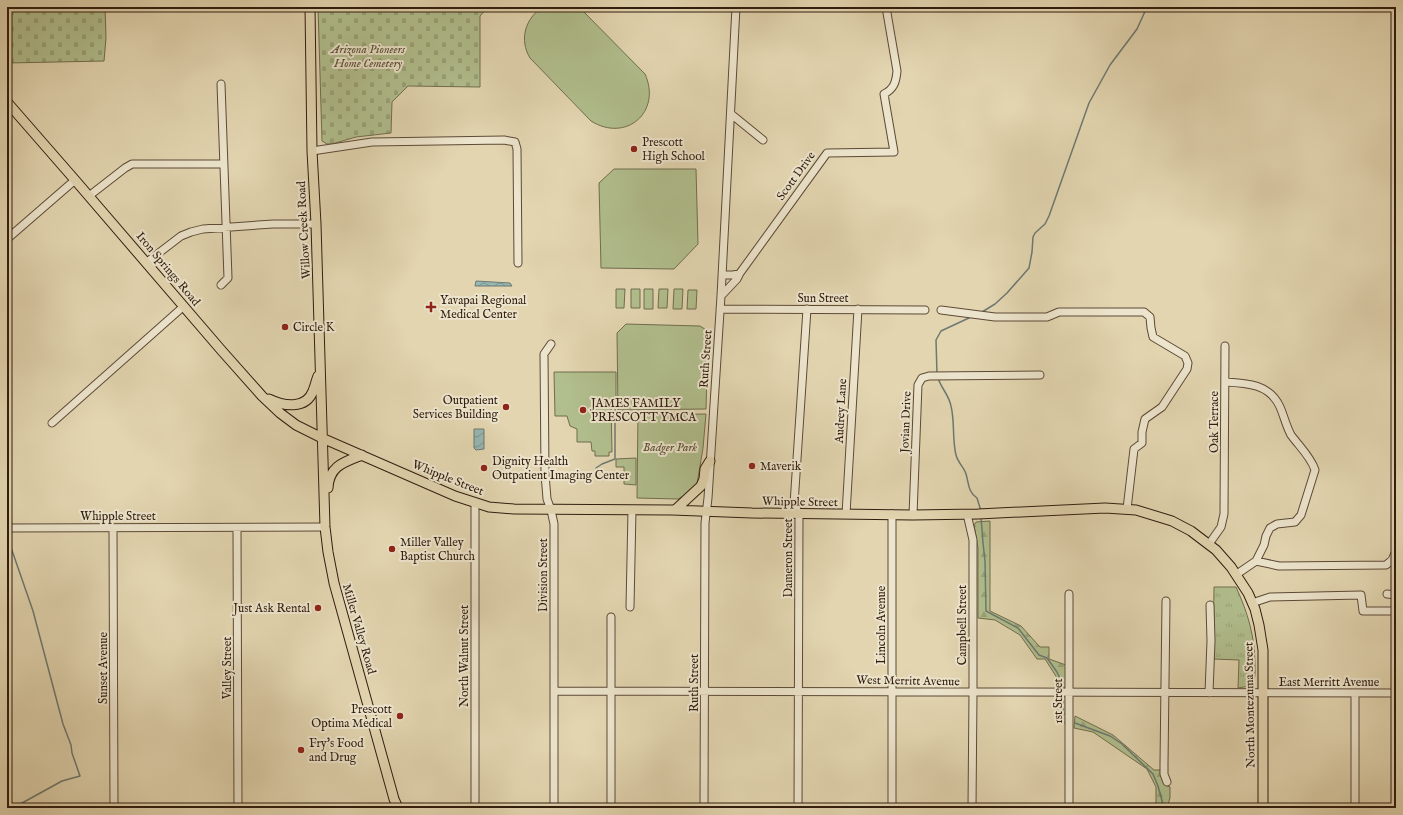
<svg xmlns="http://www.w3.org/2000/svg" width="1403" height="815" font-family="'IM FELL English',serif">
<defs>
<pattern id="grass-tufts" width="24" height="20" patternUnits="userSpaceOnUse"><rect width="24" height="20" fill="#b1be8d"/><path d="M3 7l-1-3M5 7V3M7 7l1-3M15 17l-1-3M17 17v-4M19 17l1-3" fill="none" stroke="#99a378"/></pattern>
<pattern id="forest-firs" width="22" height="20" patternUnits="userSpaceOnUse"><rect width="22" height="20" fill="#b1be8d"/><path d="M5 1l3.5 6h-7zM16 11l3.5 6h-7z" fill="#99a378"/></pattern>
<pattern id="cemetery-stones" width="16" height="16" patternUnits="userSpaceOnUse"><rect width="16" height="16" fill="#b1be8d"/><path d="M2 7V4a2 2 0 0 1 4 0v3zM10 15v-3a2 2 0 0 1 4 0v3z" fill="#99a378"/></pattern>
<pattern id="water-waves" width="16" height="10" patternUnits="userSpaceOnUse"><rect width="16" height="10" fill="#96b7b3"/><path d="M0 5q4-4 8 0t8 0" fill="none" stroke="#7b9490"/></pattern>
</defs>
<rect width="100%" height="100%" fill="#e2d5b0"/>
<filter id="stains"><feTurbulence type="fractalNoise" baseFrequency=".005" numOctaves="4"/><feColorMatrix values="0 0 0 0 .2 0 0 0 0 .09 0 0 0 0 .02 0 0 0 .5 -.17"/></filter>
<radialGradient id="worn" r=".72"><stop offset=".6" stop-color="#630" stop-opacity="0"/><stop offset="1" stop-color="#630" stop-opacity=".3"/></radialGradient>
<path fill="url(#grass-tufts)" stroke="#706d4e" d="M1214,587h22c12,26 19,50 19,78 0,6 1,13 -3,18 -3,4 -9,4 -14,5l1,-28 -26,-1z"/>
<path fill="url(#forest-firs)" stroke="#706d4e" d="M990,521v90l31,15 19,21h9v12l17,6 2,23h-8l-1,-7 -14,-22h-8l-17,-24 -25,-15 -17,-2v-70l-4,-23 2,-3z
M1057,696h11l-1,27h-10z
M1075,716l38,19 41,35h7c2,6 2,15 9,17v11l-3,10h-11v-21l-9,-18 -54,-37 -19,-4z"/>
<path fill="url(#cemetery-stones)" stroke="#706d4e" d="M7,7h98l1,31 -2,23 -97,2z
M318,7h170l-8,9v71l-72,-1 -16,16 -1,31 -35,4 -24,7h-5l-5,-3z"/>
<path fill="#b1be8d" stroke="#706d4e" d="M543,7h36l66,67c17,38 -19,69 -54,47l-61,-63c-11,-18 -5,-40 13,-51z
M614,169h82l2,75 -24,25 -73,-1 -2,-85z
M616,289h9l-1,19h-8z
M631,289h9v19h-9z
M644,289h9v20h-9z
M659,289h9l-1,19h-9z
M674,289h9l-1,20h-9z
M688,290h9l-1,19h-9z
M626,324l74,2 8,5 -2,78 -88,1 -1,-77z
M554,372h62v31h-5l1,49h-3v4h-14v-5h-3l-1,-9h-14v-13l-7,-3 -3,-10h-12z
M706,414l-3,34 -6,36 -11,11 -8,4 -41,-1 1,-83z
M636,458v27l-12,-1v-17h-8v-8z"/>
<path fill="url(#water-waves)" stroke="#6d7971" d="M476,281l34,2 2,3h-37z
M474,429h10v20l-8,1 -2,-2z"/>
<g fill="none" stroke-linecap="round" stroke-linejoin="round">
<path stroke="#6d7971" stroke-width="1.5" d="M982,312l13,-8 12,-11 22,-25 3,-16 1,-15 2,-4 10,-9 4,-8 40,-113 21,-38 27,-36 10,-22
M937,374l-1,-34 5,-9 30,-14
M938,378c3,10 11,17 13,28 4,16 1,33 5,49 2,8 8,12 10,19 3,10 2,18 11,24l4,13
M596,468l6,-4 13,-5v-56
M981,517l2,26 2,18 1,50 32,17 21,27 8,3 10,14 5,11 1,8
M7,536l26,75 30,113 8,21 1,8 8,23 -18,5 -49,27
M1063,694v18l3,3
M1075,723l35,13 12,8 31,30 5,12 6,22"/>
<g stroke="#5c4a36" stroke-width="9">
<path id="minor" d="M221,84l7,194 -7,7
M731,114l32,26
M312,151l60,-9 132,-2 11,2 2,7 1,114
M89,196l36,-28 7,-4h91
M7,239l68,-59
M147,262l34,-26 10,-4 12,-3 70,-5h43
M740,273l87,-120 67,-1 -10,-58c10,-5 12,-12 13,-23l-11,-64
M721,296l16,-17 3,-6 -7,2h-11
M720,309l205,1
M941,310l54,7h52l12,-5h85l6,5 1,11 2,9 32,19 3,7 -1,6 -25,38 -17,12 -3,13v11l-8,6 -7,60
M551,344l-7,10 1,120 2,25 4,11 3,14v284
M1225,382c22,1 45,2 55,25 4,9 6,19 11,28 8,11 20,22 24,35l-14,45 -6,7 -18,2 -7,4 -4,8 -2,9 -8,16 -19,13
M52,423l132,-117
M846,514l12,-205
M967,514l6,26v153l-1,115
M913,515l5,-130 4,-7 7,-2 111,-1
M7,528l318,-1
M113,528l1,280
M237,528l1,280
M1209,544l12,-17 3,-13 1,-168
M1256,561l23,5 107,-1 6,-5 4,-9
M1387,594l9,1
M1166,601l-2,163v10l3,8
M1252,603l18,-6 91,-2 2,16h33
M630,607l2,-97
M554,691l842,2
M1209,693l2,-52 -1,-36
M1355,694v114
M475,808v-305
M611,808v-191
M704,808l1,-285 3,-25 13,-202 15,-289
M798,808l1,-294 -5,-10 13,-195
M892,808v-294
M1069,808v-214"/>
</g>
<g stroke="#301c0e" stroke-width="11">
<path id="major" d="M310,7l2,144 4,73 9,303 3,25 6,31 60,216 4,9
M7,102l68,78 147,171 40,45 18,17 16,12 26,13 133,58 34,11 25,2 158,1 80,3 161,2 65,-1 127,-6 31,2 36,11 19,10 25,19 15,17 17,26 7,16 4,16 4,25v158
M269,399c14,7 37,11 44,-8 2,-5 3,-10 5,-15
M328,488c1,-22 16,-26 34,-33
M675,510l26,-24 3,-7 1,-10 5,-8"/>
</g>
<use href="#minor" stroke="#ece4cc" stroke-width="7"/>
<use href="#major" stroke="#e2d5b0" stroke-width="9"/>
</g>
<g fill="#8f2418" stroke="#ece4cc" stroke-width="1.5">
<circle cx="634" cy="149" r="4"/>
<path d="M429 301h4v4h4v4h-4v4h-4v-4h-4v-4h4z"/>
<circle cx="285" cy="327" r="4"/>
<circle cx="506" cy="407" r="4"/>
<circle cx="583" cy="410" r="4"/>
<circle cx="752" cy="466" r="4"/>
<circle cx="484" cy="468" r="4"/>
<circle cx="392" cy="549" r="4"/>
<circle cx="318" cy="608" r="4"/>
<circle cx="400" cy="716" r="4"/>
<circle cx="301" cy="750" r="4"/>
</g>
<g text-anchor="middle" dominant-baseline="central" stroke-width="4" stroke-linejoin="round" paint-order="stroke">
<g font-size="12" font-style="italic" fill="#574d34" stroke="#ece4cc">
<text x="368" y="49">Arizona Pioneers<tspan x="368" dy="14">Home Cemetery</tspan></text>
<text x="670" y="447">Badger Park</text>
</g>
<g font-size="12" fill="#301c0e" stroke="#ece4cc" text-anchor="start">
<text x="642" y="142">Prescott<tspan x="642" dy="14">High School</tspan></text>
<text x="440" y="300">Yavapai Regional<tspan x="440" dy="14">Medical Center</tspan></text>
<text x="293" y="327">Circle K</text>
<text x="498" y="400" text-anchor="end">Outpatient<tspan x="498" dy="14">Services Building</tspan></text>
<text x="591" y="403">JAMES FAMILY<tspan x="591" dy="14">PRESCOTT YMCA</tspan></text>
<text x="492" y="461">Dignity Health<tspan x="492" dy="14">Outpatient Imaging Center</tspan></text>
<text x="760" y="466">Maverik</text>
<text x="400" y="542">Miller Valley<tspan x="400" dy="14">Baptist Church</tspan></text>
<text x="310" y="608" text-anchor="end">Just Ask Rental</text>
<text x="392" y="709" text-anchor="end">Prescott<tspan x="392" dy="14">Optima Medical</tspan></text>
<text x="309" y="743">Fry's Food<tspan x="309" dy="14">and Drug</tspan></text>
</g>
<g font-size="12" fill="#301c0e" stroke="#ece4cc">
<text transform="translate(796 176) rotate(-54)">Scott Drive</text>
<text transform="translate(304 230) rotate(-93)">Willow Creek Road</text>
<text transform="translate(168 269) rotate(50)">Iron Springs Road</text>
<text x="823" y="298">Sun Street</text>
<text transform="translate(706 359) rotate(-86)">Ruth Street</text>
<text transform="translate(841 411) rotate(-87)">Audrey Lane</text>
<text transform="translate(906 422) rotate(-88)">Jovian Drive</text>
<text transform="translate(1214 422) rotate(-90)">Oak Terrace</text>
<text transform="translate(448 478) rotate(22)">Whipple Street</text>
<text transform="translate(800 502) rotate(1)">Whipple Street</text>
<text x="118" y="516">Whipple Street</text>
<text transform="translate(788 558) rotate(-90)">Dameron Street</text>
<text transform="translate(543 575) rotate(-90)">Division Street</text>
<text transform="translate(881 625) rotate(-90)">Lincoln Avenue</text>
<text transform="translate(962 625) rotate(-90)">Campbell Street</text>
<text transform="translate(359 629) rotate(74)">Miller Valley Road</text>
<text transform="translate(464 656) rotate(-90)">North Walnut Street</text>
<text transform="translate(103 668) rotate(-90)">Sunset Avenue</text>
<text transform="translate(227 668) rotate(-90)">Valley Street</text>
<text transform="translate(908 681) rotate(1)">West Merritt Avenue</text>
<text x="1329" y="682">East Merritt Avenue</text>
<text transform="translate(694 683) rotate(-90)">Ruth Street</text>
<text transform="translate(1058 701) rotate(-90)">1st Street</text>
<text transform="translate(1250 705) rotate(-91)">North Montezuma Street</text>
</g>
</g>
<rect width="1403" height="815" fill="none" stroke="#e2d5b0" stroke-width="24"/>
<rect x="8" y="8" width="1387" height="799" fill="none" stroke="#301c0e" stroke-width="2"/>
<rect x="12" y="12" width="1379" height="791" fill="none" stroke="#301c0e"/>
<rect width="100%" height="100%" filter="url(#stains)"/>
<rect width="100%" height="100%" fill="url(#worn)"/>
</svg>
